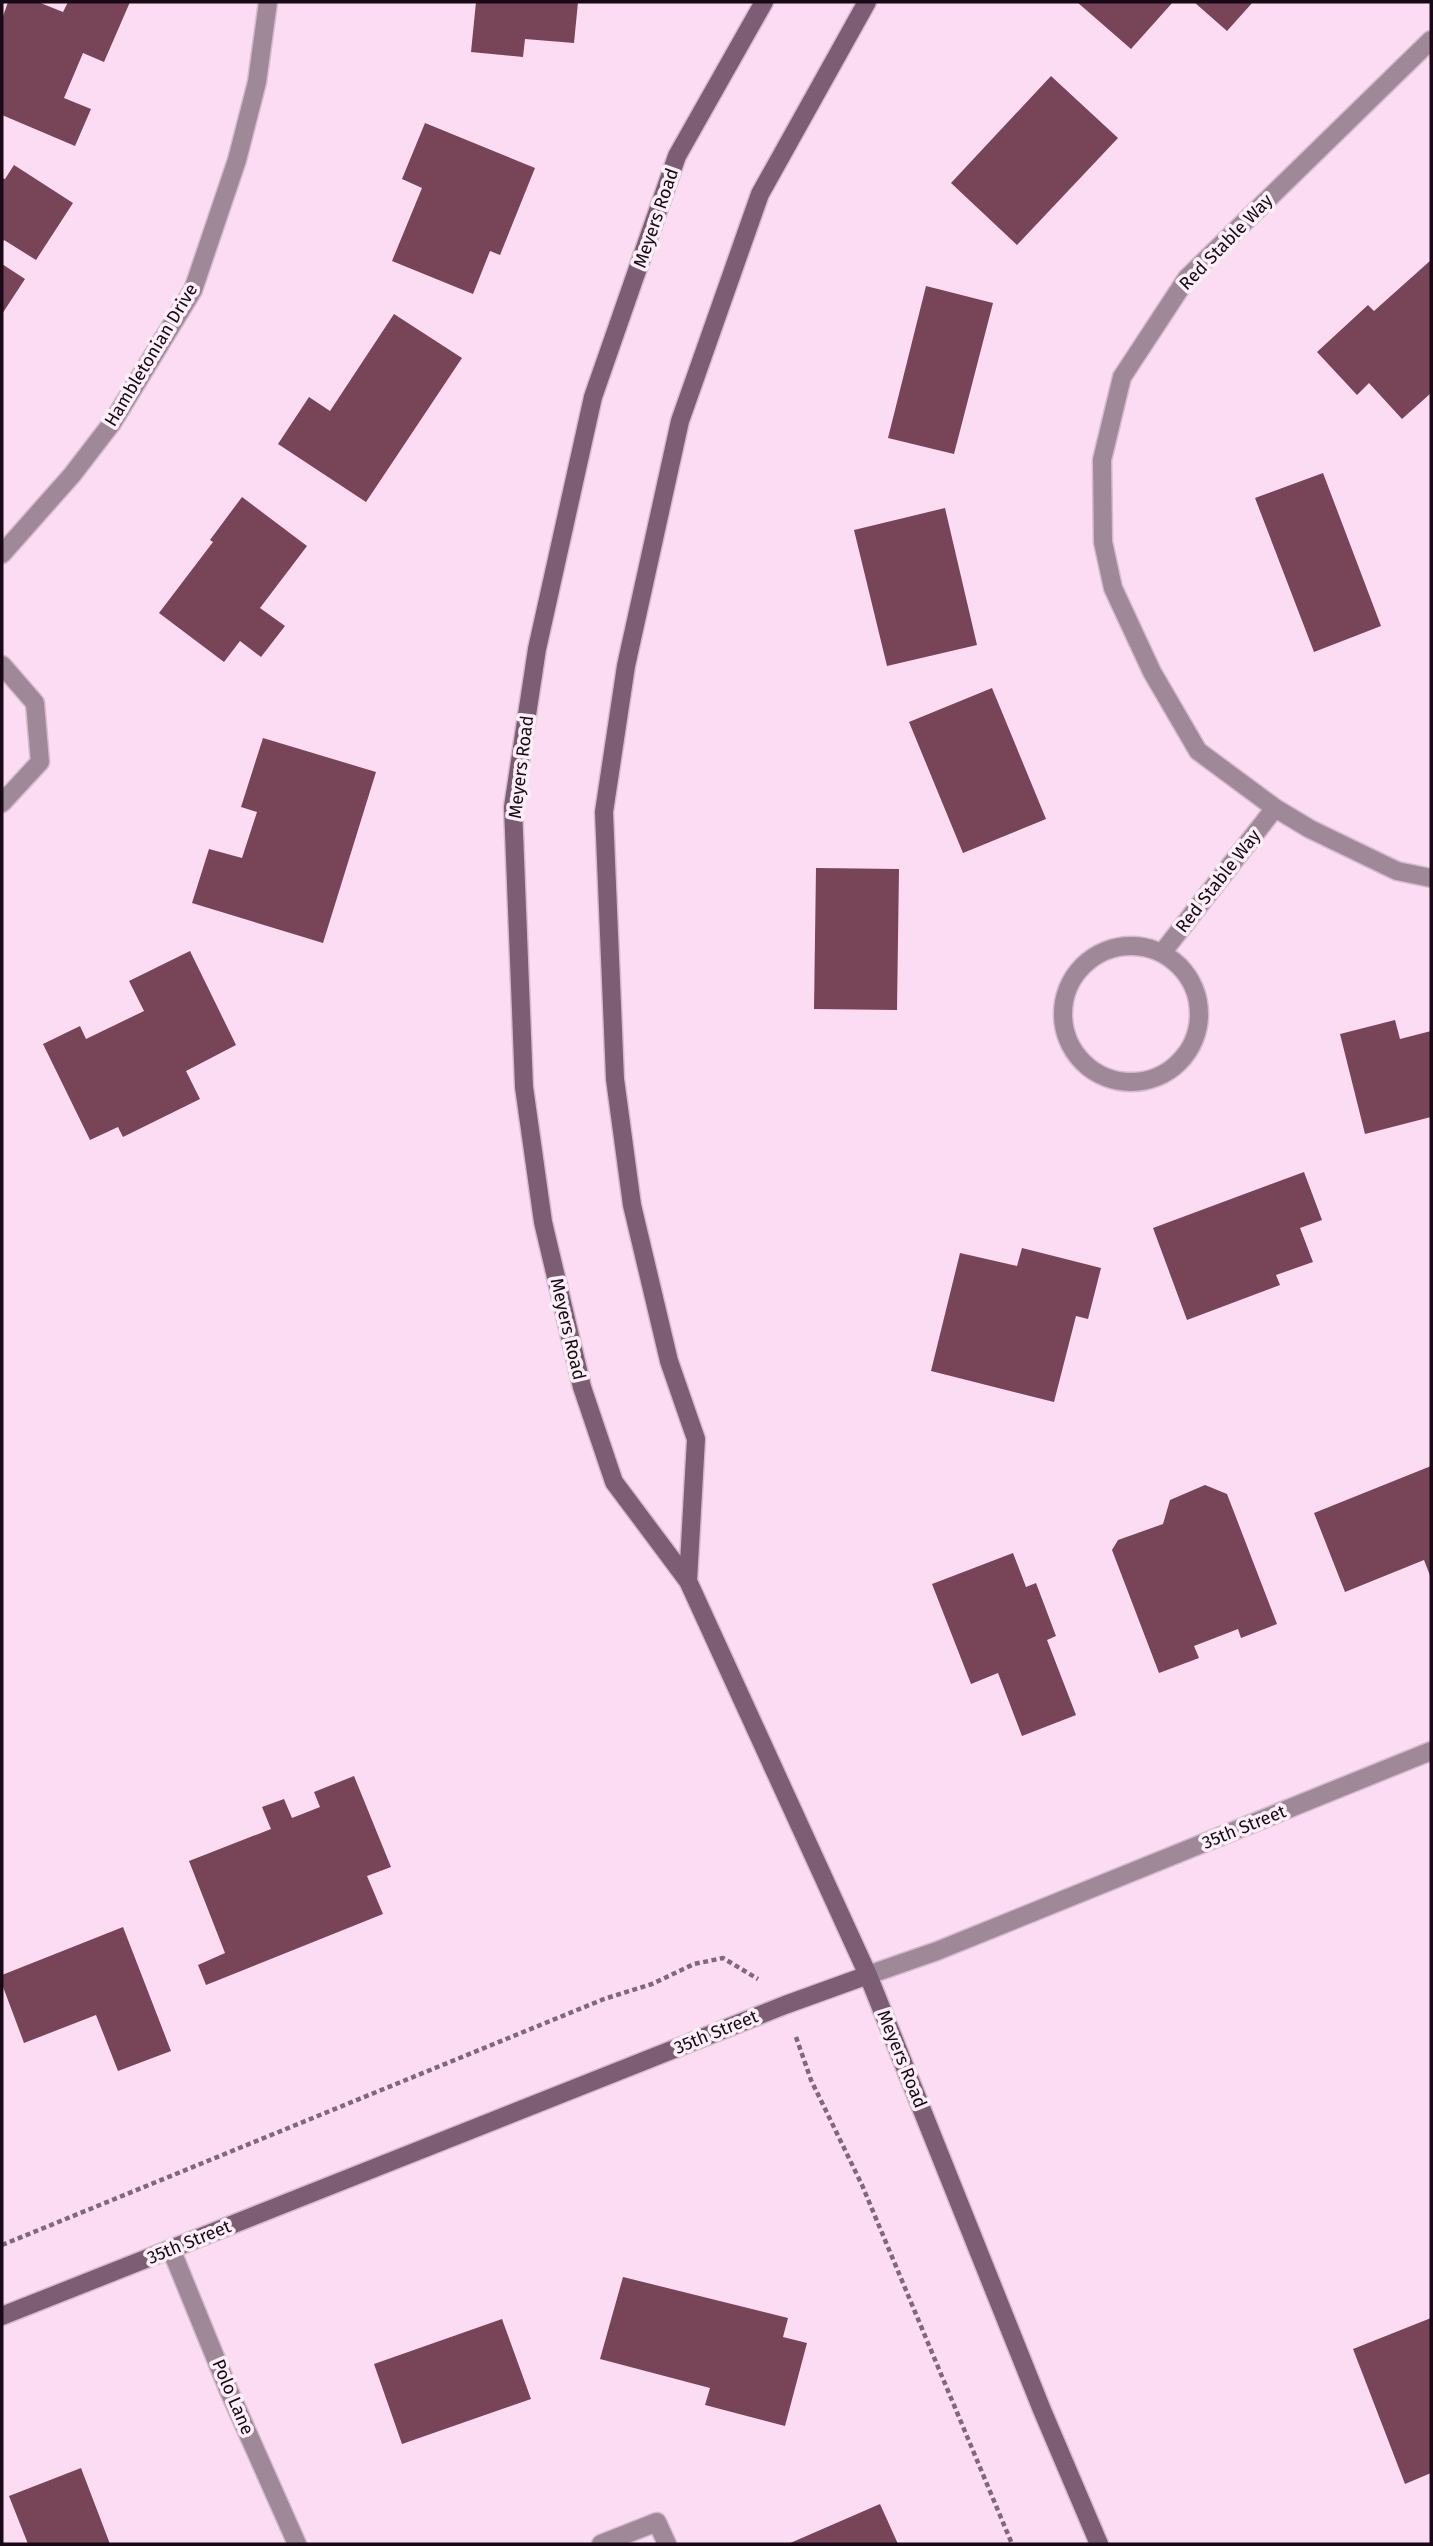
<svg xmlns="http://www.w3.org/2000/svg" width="1433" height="2546" font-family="'Fira Sans',sans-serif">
<rect width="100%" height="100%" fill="#fbdcf3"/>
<path fill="#784458" d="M8,2h30l25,10 5,-10h62l-26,60 -21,-9 -19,45 27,11 -16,37 -73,-31v-96z
M476,2h102l-4,41 -49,-4 -2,18 -52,-5z
M1077,2h96l-42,47z
M1194,2h59l-26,29z
M1051,76l67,62 -101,107 -66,-62z
M425,123l110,45 -35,87 -10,-4 -17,43 -81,-33 30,-73 -20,-9z
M14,165l59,38 -37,57 -32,-20 -2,4v-66l3,1z
M1431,260v133l-29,26 -33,-36 -12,12 -40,-43 51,-47 6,6z
M2,264l23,15 -23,35z
M926,286l67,17 -39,151 -66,-16z
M394,314l68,44 -96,144 -88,-58 31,-47 21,14z
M1323,473l58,153 -67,26 -59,-154z
M242,497l65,49 -47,62 25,18 -24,31 -21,-16 -16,21 -65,-49 54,-71 -3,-2z
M945,508l32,137 -90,21 -33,-136z
M992,688l54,131 -83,34 -54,-131z
M263,738l113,34 -53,171 -131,-40 17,-54 33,9 15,-46 -16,-5z
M816,868l83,1 -2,141 -83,-1z
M190,951l46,94 -50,26 14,28 -77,38 -5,-10 -28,13 -47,-96 37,-18 6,13 58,-28 -15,-30z
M1395,1020l5,19 31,-8v86l-66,17 -25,-100z
M1304,1172l18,48 -22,8 13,34 -37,13 4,10 -93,35 -34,-92z
M1022,1248l79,20 -13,51 -12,-3 -22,86 -123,-31 29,-118 57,13z
M1431,1466v112l-7,-18 -79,32 -31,-79z
M1205,1485l22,9 50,130 -36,14 -3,-9 -44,17 5,12 -40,15 -47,-123 6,-10 45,-16 7,-24z
M1013,1553l13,34 10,-4 20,53 -9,4 29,75 -54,21 -24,-63 -27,11 -39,-100z
M354,1776l37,91 -24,9 16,38 -177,71 -8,-20 27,-12 -36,-92 82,-32 -9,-22 22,-8 8,19 28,-11 -6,-15z
M123,1927l48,124 -53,20 -22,-56 -72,28 -22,-59v-9z
M623,2277l165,41 -5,19 24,6 -22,83 -80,-21 5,-17 -110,-29z
M1431,2318v155l-26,11 -52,-135z
M502,2319l29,80 -129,45 -28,-80z
M81,2468l29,76h-82l-19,-48z
M880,2504l18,40h-110z"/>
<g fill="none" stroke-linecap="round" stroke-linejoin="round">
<g stroke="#d7bad0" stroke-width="21">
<path id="street" d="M1431,40l-244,238 -65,99 -20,83 1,82 10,46 39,84 46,79 77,57 35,21 87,42 34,7
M2,554l70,-79 40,-52 81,-133 44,-130 20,-78 11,-80
M2,665l33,38 5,59 -38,41
M1063 1014a68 68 0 1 1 136 0a68 68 0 1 1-136 0Z
M1162,953l113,-145
M868,1975l69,-24 494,-200
M171,2249l58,142 68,153
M601,2544l56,-22 10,22"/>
</g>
<g stroke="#d7bad0" stroke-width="21">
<path id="secondary" d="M764,2l-87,154 -84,241 -56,252 -24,158 11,280 19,135 39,165 32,95 74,99 180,394 174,435 57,134
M688,1581l8,-142 -27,-78 -37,-156 -17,-126 -11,-267 22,-146 54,-245 80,-227 107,-192
M2,2316l783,-311 83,-30"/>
</g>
<path stroke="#80687b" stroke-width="4.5" stroke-dasharray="5 3.5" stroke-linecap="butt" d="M796,2037l15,43 51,105 150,359
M2,2245l602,-246 48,-15 42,-20 29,-6 35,21"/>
<use href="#street" stroke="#9f8999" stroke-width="18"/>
<use href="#secondary" stroke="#7c5d74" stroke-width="18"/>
</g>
<g text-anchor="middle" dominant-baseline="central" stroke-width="7" stroke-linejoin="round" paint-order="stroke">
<g font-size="18" fill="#190816" stroke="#fbf0f8">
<text transform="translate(656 218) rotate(-71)">Meyers Road</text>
<text transform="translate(1226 242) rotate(-46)">Red Stable Way</text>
<text transform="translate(151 355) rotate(-59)">Hambletonian Drive</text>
<text transform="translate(521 767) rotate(-83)">Meyers Road</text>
<text transform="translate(1218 881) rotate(-52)">Red Stable Way</text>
<text transform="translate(568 1329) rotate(77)">Meyers Road</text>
<text transform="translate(1244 1827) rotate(-22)">35th Street</text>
<text transform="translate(716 2032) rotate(-22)">35th Street</text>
<text transform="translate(902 2059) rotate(68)">Meyers Road</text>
<text transform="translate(189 2242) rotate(-22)">35th Street</text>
<text transform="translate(233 2397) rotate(67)">Polo Lane</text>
</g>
</g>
<rect width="1433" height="2546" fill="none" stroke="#190816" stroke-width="7"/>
</svg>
